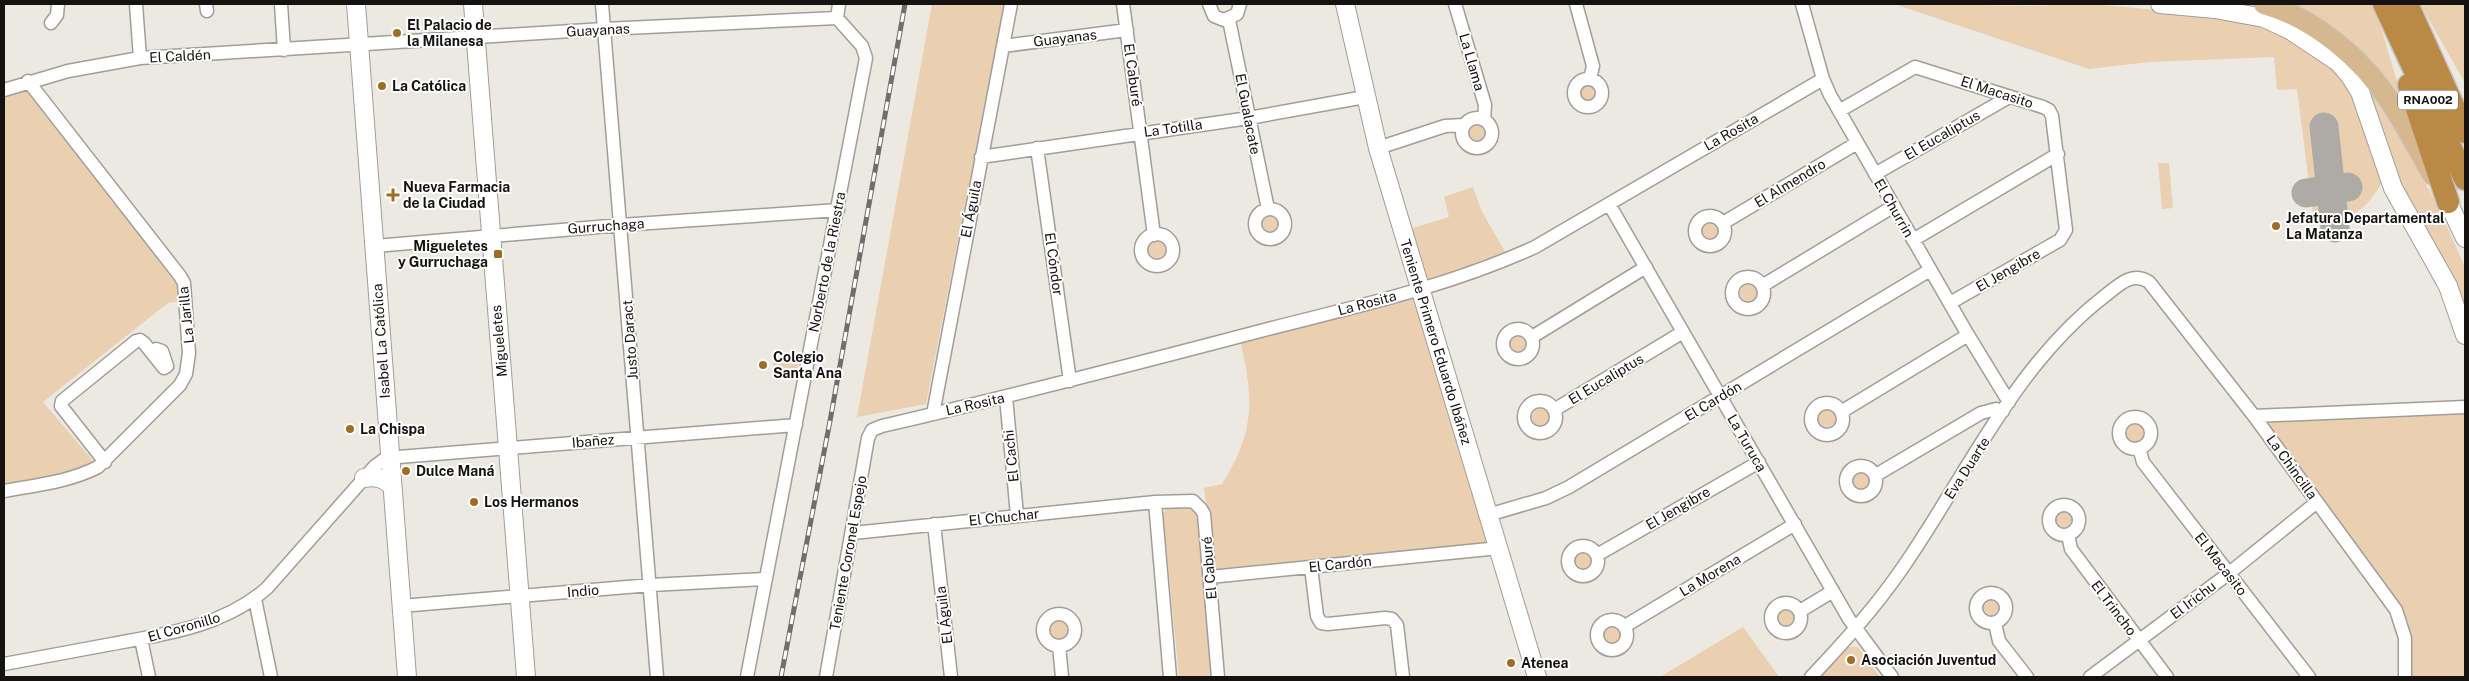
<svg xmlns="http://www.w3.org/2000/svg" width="2469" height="681" font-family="'Public Sans',sans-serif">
<rect width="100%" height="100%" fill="#ece8e2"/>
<path fill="#ead0b0" d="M932,4h72l-78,400 -69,13z
M1894,4l136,2 61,-2 123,11 50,11 21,10 47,32 12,11 9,16 29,83 -1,6c-16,28 -33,37 -64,41l-3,-2 -17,-134 -20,1 -3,-33 -125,5 -60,7z
M2283,4h91l30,101z
M2420,4h45v79z
M2362,77l23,29 53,101 27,60v49l-66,-130z
M1579 93a9 9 0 1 1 18 0a9 9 0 1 1-18 0Z
M21,90l9,2 146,184 6,25 -14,2 -125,99 52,61 -22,10 -69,13v-389z
M1469 134a9 9 0 1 1 18 0a9 9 0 1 1-18 0Z
M2158,163h11l4,45 -11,1z
M1473,187l9,25 25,43 -68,25 -15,1 -18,-51 43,-13 -5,-20z
M1261 224a9 9 0 1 1 18 0a9 9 0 1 1-18 0Z
M1701 231a9 9 0 1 1 18 0a9 9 0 1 1-18 0Z
M1148 249a9 9 0 1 1 18 0a9 9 0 1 1-18 0Z
M1740 293a9 9 0 1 1 18 0a9 9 0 1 1-18 0Z
M1413,298l4,7 71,238 -5,2 -263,25 -6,-2 -10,-80 18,-4c33,-52 32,-85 18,-144l163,-41z
M1509 343a9 9 0 1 1 18 0a9 9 0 1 1-18 0Z
M800,353l-4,24 -22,2 -1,-24z
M1532 417a9 9 0 1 1 18 0a9 9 0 1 1-18 0Z
M1818 418a9 9 0 1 1 18 0a9 9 0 1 1-18 0Z
M2465,411v266h-55v-40l-143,-212 5,-4z
M2124 432a10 10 0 1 1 20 0a10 10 0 1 1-20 0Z
M1853 482a9 9 0 1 1 18 0a9 9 0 1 1-18 0Z
M1187,505l9,3 3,8 17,161h-37l-16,-162 4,-8z
M2054 519a9 9 0 1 1 18 0a9 9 0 1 1-18 0Z
M1575 562a9 9 0 1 1 18 0a9 9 0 1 1-18 0Z
M1981 608a10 10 0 1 1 20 0a10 10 0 1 1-20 0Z
M1777 618a9 9 0 1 1 18 0a9 9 0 1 1-18 0Z
M1050 630a9 9 0 1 1 18 0a9 9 0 1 1-18 0Z
M1604 635a9 9 0 1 1 18 0a9 9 0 1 1-18 0Z
M1743,627l36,50h-119z
M1846,647h12l22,30h-62z"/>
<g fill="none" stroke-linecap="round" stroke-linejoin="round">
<path stroke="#aeaba6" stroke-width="29" d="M2324,127l11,101
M2306,193l42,-6"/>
<g stroke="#a29d98" stroke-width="15">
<path id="street" d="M136,4l4,54
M206,4l1,7
M281,4l3,46
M602,4l55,673
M1123,4l31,231
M1209,4l5,12 10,4 13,-6 3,-10
M1455,4l30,101 -1,15
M1576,4l17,62 -3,13
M1802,4l21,75 7,16 138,240 41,67
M1229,20l39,189
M51,23l6,-8 1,-11
M1003,46l124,-16
M1574 93a14 14 0 1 1 28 0a14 14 0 1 1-28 0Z
M4,90l64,-19 72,-13 464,-29 233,-11
M1839,111l76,-44 128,40 6,3 3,6 14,114 -6,10 -110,63
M1462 133a15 15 0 1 1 30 0a15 15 0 1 1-30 0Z
M1037,148l33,233
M1378,148l67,-22 19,-1
M981,157l268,-39 116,-21
M1875,174l134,-77
M1609,204l240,415 43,58
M1255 224a15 15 0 1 1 30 0a15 15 0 1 1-30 0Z
M1695 231a15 15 0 1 1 30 0a15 15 0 1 1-30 0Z
M1723,223l134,-80
M1141 250a16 16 0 1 1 32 0a16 16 0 1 1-32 0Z
M1913,240l145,-86
M375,246l246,-21 217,-15
M1732 293a16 16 0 1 1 32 0a16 16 0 1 1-32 0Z
M1762,286l132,-80
M1503 344a15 15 0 1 1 30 0a15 15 0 1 1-30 0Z
M1532,337l114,-70
M1006,397l11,118
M1524 417a16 16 0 1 1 32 0a16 16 0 1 1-32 0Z
M1811 419a16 16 0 1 1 32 0a16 16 0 1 1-32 0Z
M1554,410l129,-78
M1841,412l127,-77
M933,414l78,-410
M2254,416l211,-9
M2119 433a16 16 0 1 1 32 0a16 16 0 1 1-32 0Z
M2139,448l4,14 166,215
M105,462l-44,-56 1,-5 74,-60 4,-1 4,3 20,25 3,-2 -5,-15 -6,-2 -5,2
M1846 481a15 15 0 1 1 30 0a15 15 0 1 1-30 0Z
M1876,475l105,-62 15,-4 7,2
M4,491c32,-6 65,-9 94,-24l82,-82 6,-11 3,-21 -5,-70 -4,-7 -152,-195
M1155,502l15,175
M2049 520a15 15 0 1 1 30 0a15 15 0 1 1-30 0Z
M1488,515l58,-17 23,-11 361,-217
M934,524l17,153
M853,533l302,-31 38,-1 8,8 3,5 14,163
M2068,535l3,14 96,128
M1568 561a15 15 0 1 1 30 0a15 15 0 1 1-30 0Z
M1597,555l162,-93
M1311,567l6,49 4,7 7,1 57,-6 7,1 5,6 6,52
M1210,577l289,-29
M1976 608a15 15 0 1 1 30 0a15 15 0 1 1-30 0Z
M255,599l16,78
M1771 618a15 15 0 1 1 30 0a15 15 0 1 1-30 0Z
M401,606l250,-21 115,-6
M1800,611l33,-20
M1043 630a16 16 0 1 1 32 0a16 16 0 1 1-32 0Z
M1597 635a15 15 0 1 1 30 0a15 15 0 1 1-30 0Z
M1995,623l4,18 28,36
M1625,626l170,-102
M141,639l8,38
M1059,646l3,31
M4,664c36,-7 72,-13 108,-20 55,-10 112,-18 155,-56l108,-122 11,-8 410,-33
M747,677l119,-619 -4,-12 -25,-28 2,-14
M826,677l42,-239 4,-8 10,-4c129,-30 257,-63 386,-97 90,-23 182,-43 267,-82l288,-168
M1811,677c32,-34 63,-68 90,-107 65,-93 113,-205 205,-275 13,-10 26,-24 43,-13l105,134 142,194 9,28v39
M2090,677l138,-103 89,-72"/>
</g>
<g stroke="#a29d98" stroke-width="20">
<path id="secondary" d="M356,4l51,673
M473,4l53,673
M1345,4l33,144 159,529
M2160,4l55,5 49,9 26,12 48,32 12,14 10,16 33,96 55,98 17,49
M2448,202l17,36
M364,478c12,-2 19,0 28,8"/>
</g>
<g stroke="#c7c6c6" stroke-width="22">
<path id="primary" d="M2264,4c50,14 99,55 127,99 15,23 28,48 42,72"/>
</g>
<g stroke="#c7c6c6" stroke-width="25">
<path id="highway" d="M2384,4l81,175
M2407,4l58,128
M2409,85l39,117"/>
</g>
<use href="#street" stroke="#fff" stroke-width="12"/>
<use href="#secondary" stroke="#fff" stroke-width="18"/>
<use href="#primary" stroke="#d6b890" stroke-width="20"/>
<use href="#highway" stroke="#ba8946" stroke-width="22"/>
<g stroke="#706e6a" stroke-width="5">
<path id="rail" d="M781,677l49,-256 75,-417"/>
</g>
<use href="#rail" stroke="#fff" stroke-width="3" stroke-dasharray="9" stroke-linecap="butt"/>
</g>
<g fill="#9f6d23" stroke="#fff" stroke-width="2">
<circle cx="397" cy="33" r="5"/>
<circle cx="382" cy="86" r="5"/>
<path d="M390.5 187.5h5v5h5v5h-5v5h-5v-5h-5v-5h5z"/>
<circle cx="2276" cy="226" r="5"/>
<rect x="493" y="249" width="10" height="10" rx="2.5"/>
<circle cx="763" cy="365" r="5"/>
<circle cx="350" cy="429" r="5"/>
<circle cx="406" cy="471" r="5"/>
<circle cx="474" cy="502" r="5"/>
<circle cx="1851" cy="660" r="5"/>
<circle cx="1511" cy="663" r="5"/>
</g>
<g text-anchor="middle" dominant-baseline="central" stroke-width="4" stroke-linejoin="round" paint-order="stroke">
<rect fill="#fff" stroke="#5a5a58" stroke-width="1" x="2398" y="90.5" width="60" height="19" rx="4"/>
<g font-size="12" font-weight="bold" fill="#141311">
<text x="2428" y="100">RNA002</text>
</g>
<g font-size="14" font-weight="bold" fill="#141311" stroke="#fff" text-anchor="start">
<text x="407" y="25">El Palacio de<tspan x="407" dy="16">la Milanesa</tspan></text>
<text x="392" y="86">La Católica</text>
<text x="403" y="187">Nueva Farmacia<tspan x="403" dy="16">de la Ciudad</tspan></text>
<text x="2286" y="218">Jefatura Departamental<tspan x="2286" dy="16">La Matanza</tspan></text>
<text x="488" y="246" text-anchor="end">Migueletes<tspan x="488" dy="16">y Gurruchaga</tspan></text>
<text x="773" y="357">Colegio<tspan x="773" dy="16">Santa Ana</tspan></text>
<text x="360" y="429">La Chispa</text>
<text x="416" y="471">Dulce Maná</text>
<text x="484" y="502">Los Hermanos</text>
<text x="1861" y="660">Asociación Juventud</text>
<text x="1521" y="663">Atenea</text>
</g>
<g font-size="14" fill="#141311" stroke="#fff">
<text transform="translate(598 30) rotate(-3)">Guayanas</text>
<text transform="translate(1065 38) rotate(-7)">Guayanas</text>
<text transform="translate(180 56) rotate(-3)">El Caldén</text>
<text transform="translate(1472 62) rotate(74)">La Llama</text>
<text transform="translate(1133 75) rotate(82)">El Caburé</text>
<text transform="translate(1997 92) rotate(18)">El Macasito</text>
<text transform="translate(1248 114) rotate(79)">El Gualacate</text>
<text transform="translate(1173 128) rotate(-8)">La Totilla</text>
<text transform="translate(1731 132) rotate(-30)">La Rosita</text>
<text transform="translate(1942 135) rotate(-30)">El Eucaliptus</text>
<text transform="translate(1790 183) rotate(-31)">El Almendro</text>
<text transform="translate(1894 208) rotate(60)">El Churrin</text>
<text transform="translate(971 209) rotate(-79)">El Águila</text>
<text transform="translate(606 226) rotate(-4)">Gurruchaga</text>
<text transform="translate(827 262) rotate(-79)">Norberto de la Riestra</text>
<text transform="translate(1054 264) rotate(82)">El Cóndor</text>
<text transform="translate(2008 270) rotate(-30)">El Jengibre</text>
<text transform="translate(1367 303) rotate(-15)">La Rosita</text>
<text transform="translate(186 315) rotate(-96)">La Jarilla</text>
<text transform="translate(630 340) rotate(-94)">Justo Daract</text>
<text transform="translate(381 341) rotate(-94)">Isabel La Católica</text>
<text transform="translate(499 341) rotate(-95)">Migueletes</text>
<text transform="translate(1436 342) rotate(73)">Teniente Primero Eduardo Ibáñez</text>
<text transform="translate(1606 379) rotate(-31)">El Eucaliptus</text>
<text transform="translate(1713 401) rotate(-31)">El Cardón</text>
<text transform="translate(975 404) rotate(-13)">La Rosita</text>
<text transform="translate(593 441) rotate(-5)">Ibañez</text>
<text transform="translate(1747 443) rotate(60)">La Turuca</text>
<text transform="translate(1011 456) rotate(-96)">El Cachi</text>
<text transform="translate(2292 467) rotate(54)">La Chincilla</text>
<text transform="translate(1967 468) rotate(-57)">Eva Duarte</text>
<text transform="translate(1678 508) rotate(-30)">El Jengibre</text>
<text transform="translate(1004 517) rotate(-6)">El Chuchar</text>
<text transform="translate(848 553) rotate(-80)">Teniente Coronel Espejo</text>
<text transform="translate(1340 564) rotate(-6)">El Cardón</text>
<text transform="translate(2221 564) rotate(52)">El Macasito</text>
<text transform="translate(1209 568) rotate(-95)">El Caburé</text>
<text transform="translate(1710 575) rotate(-31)">La Morena</text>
<text transform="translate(583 591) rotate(-5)">Indio</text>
<text transform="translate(2193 600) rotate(-37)">El Irichu</text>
<text transform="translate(2114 608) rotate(53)">El Trincho</text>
<text transform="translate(944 615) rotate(-97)">El Águila</text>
<text transform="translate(184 627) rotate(-16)">El Coronillo</text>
</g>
</g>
<rect width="2469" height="681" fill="none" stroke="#141311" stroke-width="10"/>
</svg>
